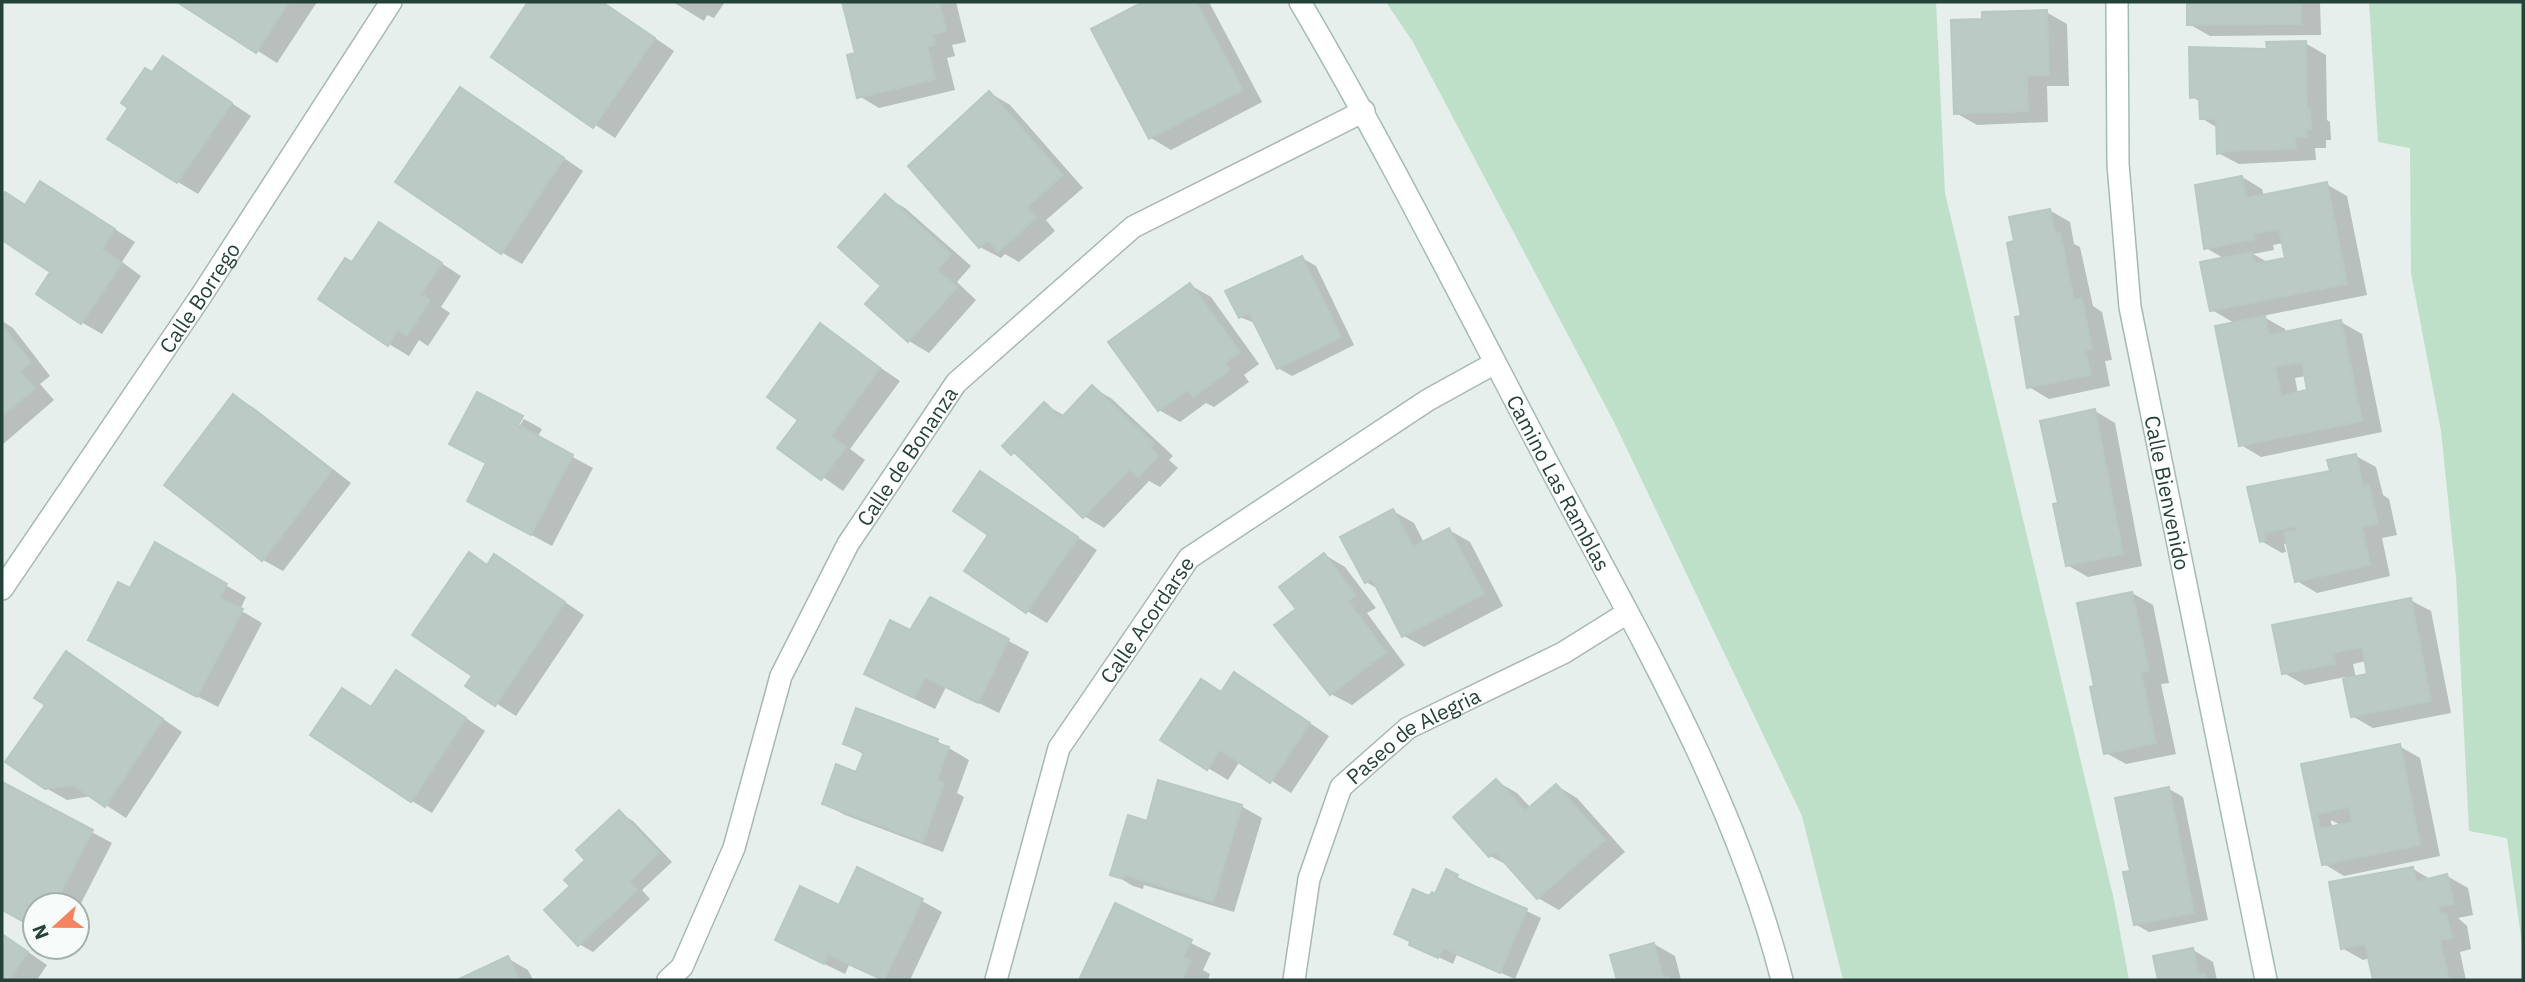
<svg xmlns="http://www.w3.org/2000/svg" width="2525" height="982" font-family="'IBM Plex Sans',sans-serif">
<rect width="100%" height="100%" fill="#e6efeb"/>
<path fill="#bfe0c8" d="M1386,2h550l9,191 169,707 15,80h-286l-41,-164 -188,-394 -201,-380z
M2369,2h154v949l-16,-113 -38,-7 -13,-254 -15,-146 -30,-158 -1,-125 -32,-6z"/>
<path fill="#0003" fill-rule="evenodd" d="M181,2h136l-40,61z
M530,2h72l72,49 -59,87 -122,-82z
M673,2h52l-11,16 -7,-3 -3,6z
M844,2h112l10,40 -14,3 3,11 -8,2 8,32 -76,18 -20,-12 -2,-42z
M1147,2h62l53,100 -91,48 -20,-12 -58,-108z
M2189,2h131l1,33 -111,1 -21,-12z
M2046,12l21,12 2,62h-22l1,36 -71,3 -21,-12 28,-93z
M2305,43l21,12 1,65 3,2 1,18h-5v8h-11l1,12 -77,4 -21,-11v-25l-17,-10v-16l-9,-5 77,-46z
M164,58l87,58 -53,78 -20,-12 -25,-108z
M990,93l20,12 73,83 -37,32 9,11 -36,31 -14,-8 -4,4 -21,-11z
M480,101l103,70 -61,93 -21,-12z
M2242,177l20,12 2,7 62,-12 21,12 20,99 -105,21 23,13 1,4 55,-11 21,12 20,98 -121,25 -20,-12 -5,-121 -24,-14 13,-51 -19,-11zM2283,243l4,17 -18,3 -16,-9 21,-4 -1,-5zM2306,376l3,15 -11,3 -3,-16z
M5,194l21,12 35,-11 74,47 -13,20 19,14 -39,58 -21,-12 -28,-50 -51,-34v-39z
M885,197l20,11 66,58 -14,16 19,18 -47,53 -20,-12 -25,-55z
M2049,210l21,12 4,22 6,3 13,59 9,6 10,48 -7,1 5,25 -61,13 -20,-12 -13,-144z
M400,236l61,40 -20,31 9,6 -22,33 -9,-6 -10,16 -20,-12 -36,-80z
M1302,258l14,8 38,79 -62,31 -14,-8 -21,-44 -17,-7 -13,-26z
M1190,285l21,12 48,67 -15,11 5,7 -35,25 -8,-4 -26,19 -21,-12z
M2,321l11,7 37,48 -10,8 14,16 -52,45z
M820,326l80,55 -50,68 15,11 -22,31 -63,-44 20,-27z
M1092,387l20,12 61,57 -4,4 9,8 -18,19 -11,-6 -45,47 -20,-12 -57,-54 -23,-16 40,-42 21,12z
M234,396l20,12 97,75 -68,88 -20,-11z
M2095,411l20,12 27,143 -54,11 -21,-12 -7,-61z
M524,419l18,10 -5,9 56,30 -41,78 -63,-34 25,-78z
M2356,456l20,11 7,28 6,4 8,36 -15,3 8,38 -73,17 -20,-12 -9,-38 -4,1 2,8 -4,1 -21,-12 -11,-53 82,-15z
M981,473l116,77 -50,73 -20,-12 -36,-76z
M1393,511l21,12 10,20 25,-13 21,12 33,64 -79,41 -20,-11 -24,-46 -14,-8z
M155,544l91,53 -6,13 22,13 -44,84 -108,-56 21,-60z
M469,554l19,11 27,3 69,47 -68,101 -48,-31 6,-10z
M1325,555l20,12 31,41 -9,5 38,52 -53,40 -21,-11 -33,-85z
M2132,593l21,12 16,78 -8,1 15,70 -50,10 -20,-11 -10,-66z
M930,599l99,53 -30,61 -53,-26 -11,22 -49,-24z
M2410,600l21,11 20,102 -78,15 -21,-12 -7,-39 -40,8 -21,-12zM2366,661l3,14 -13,3 -3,-14z
M67,653l115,79 -56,86 -34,-22 -25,4 -21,-12 1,-83z
M416,684l69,47 -53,82 -20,-12 -69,-111 30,18z
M1255,686l74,50 -38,57 -51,-32 -12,19 -20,-12 14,-75z
M937,741l32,19 -12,33 7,4 -21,55 -98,-37 -21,-11 33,-30 8,-19 -20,-11z
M2399,746l21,12 20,98 -96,20 -20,-12 -20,-98zM2331,820l15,8 -2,3 -13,-7z
M1496,781l21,12 14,15 26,-22 20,12 48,54 -66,58 -21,-12 -27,-31 -21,-11z
M2,784l110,59 -35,68v-6h-42v22l-33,-18z
M2169,789l14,8 25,123 -59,12 -14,-8 -3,-52z
M1241,806l21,12 -28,94 -90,-27 -1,4 -10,-3 -20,-12 35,-51z
M619,813l14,8 39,41 -30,28 8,9 -57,53 -14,-8 -7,-57z
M2413,869l19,11 15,-4 21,12 5,27 -15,3 9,8 4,23 -11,3 6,28h-92l-4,-22 -7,2 -21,-12z
M1447,872l94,46 -26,61 -58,-25 -4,10 -42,-20 19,-46 6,-2z
M922,901l20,11 -32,68h-29l-32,-15 -4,9 -47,-23 42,-44z
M1116,906l95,47 -8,17 7,4 -2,6h-127z
M2,934l45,31 -10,15h-35z
M1654,944l21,12 6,24h-63l-6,-24z
M2193,950l20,12 4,18h-57l-5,-23z
M507,958l21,12 5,10h-72z"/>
<path fill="#bbcac4" stroke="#b8c9c2" stroke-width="2" fill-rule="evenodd" d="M177,2h112l-33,51z
M528,2h74l53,36 -62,90 -102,-71z
M842,2h97l7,29 -13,3 2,11 -8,2 8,32 -78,19 -10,-43 8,-2z
M1143,2h53l47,88 -94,49 -58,-110z
M2187,2h114v22l-114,1z
M2047,10l2,65h-22l1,36 -74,3 -3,-94 31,-1v-7z
M2306,41l1,68 3,-1 1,21h-5v8h-11l1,12 -68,2 -11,3 -1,-35h-16l-1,-22 -9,1 -1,-51 78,2 -1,-7z
M163,56l69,47 -55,80 -70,-44 21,-31 -7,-5 24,-35 7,4z
M460,87l104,71 -63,96 -106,-72z
M989,91l74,84 -36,32 9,11 -38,34 -10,-12 -9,8 -71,-82z
M2242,176l5,22 80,-16 20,102 -137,27 -10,-49 52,-10 3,12 30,-6 -6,-29 -26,5 2,5 -51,10 -9,-64z
M40,181l75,48 -13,20 20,14 -41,61 -45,-30 14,-22 -48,-32v-44l3,-4 20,13z
M885,194l66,60 -14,16 20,17 -49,55 -43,-38 16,-18 -43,-39z
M2050,209l5,25 5,-1 14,67 8,-2 10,51 -7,1 6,25 -64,13 -12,-71 6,-1 -14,-73 7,-2 -5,-24z
M379,222l63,41 -21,31 9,6 -23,36 -9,-6 -10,16 -70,-47 27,-41 7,4z
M1302,256l39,81 -64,32 -28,-56 -10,5 -14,-27z
M1190,283l50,69 -15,11 5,7 -37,27 -5,-7 -30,21 -50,-69z
M2265,316l4,19 72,-15 21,101 -123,25 -24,-120zM2302,362l5,28 -26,6 -6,-29z
M820,323l60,45 -49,68 15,11 -25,33 -44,-32 21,-28 -31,-23z
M2,325l29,38 -11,9 15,16 -33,28z
M1092,385l62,59 -4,3 8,9 -20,21 -8,-8 -47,49 -69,-66 -3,3 -9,-9 42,-44 17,16z
M477,392l46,24 -5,9 55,30 -42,80 -64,-34 19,-38 -37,-19z
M233,394l99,76 -70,91 -98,-76z
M2095,409l28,145 -57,12 -13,-62 5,-1 -18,-82z
M2356,454l7,32 6,-1 9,38 -16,4 8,38 -75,17 -11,-50 13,-2v-4l-33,7 2,7 -6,2 -13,-55 83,-16 -3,-11z
M980,471l98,66 -52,76 -62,-42 24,-36 -35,-24z
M1393,509l20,38 36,-19 35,66 -82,43 -30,-58 -7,4 -25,-46z
M155,542l72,42 -7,14 23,11 -46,88 -109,-57 30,-58 12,6z
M469,552l18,13 7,-11 71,48 -70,104 -30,-20 7,-10 -60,-41z
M1324,553l32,43 -8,5 38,51 -56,43 -56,-70 22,-16 -17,-22z
M2132,592l17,79 -8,2 15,70 -52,11 -14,-67 4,-1 -17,-83z
M930,597l79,42 -31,64 -53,-26 -11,21 -50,-24 26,-54 20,10z
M2411,598l20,103 -80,16 -8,-38 24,-5 -5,-27 -29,6 2,11 -53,10 -10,-49z
M66,651l97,68 -58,88 -32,-22 -28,4 -40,-27 40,-57 -11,-7z
M396,670l70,48 -55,84 -101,-67 32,-47 29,19z
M1234,672l76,51 -40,60 -50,-33 -13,20 -47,-30 41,-61 20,13z
M856,708l82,31 -2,4 13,4 -12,33 7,3 -21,59 -101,-38 14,-40 20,8 8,-20 -21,-8z
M2400,744l20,101 -98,20 -21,-101zM2349,807l3,15 -32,7 -3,-15z
M1496,779l29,32 31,-27 49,56 -68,59 -42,-47 -6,5 -36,-40z
M1158,780l84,25 -29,97 -89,-27 -1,4 -13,-4 18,-60 19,6z
M2,782l91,48 -39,75h-19v23l-33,-18z
M2169,787l25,126 -60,12 -11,-53 7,-1 -15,-73z
M619,810l40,43 -30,29 8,8 -59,56 -34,-36 26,-24 -6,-6 21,-20 -9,-10z
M857,867l66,32 -39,81 -56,-25 -4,9 -49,-24 25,-54 39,19z
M2413,867l3,15 31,-8 7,30 -16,3 1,7 7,-1 6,25 -12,2 9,40h-76l-8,-36 -24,5 -12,-67z
M1446,869l12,6 -2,3 71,31 -27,64 -57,-25 -5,10 -29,-13 1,-4 -16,-7 19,-45 16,7 3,-4 3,2z
M1115,903l77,37 -9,17 8,4 -9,19h-103z
M2,934l26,18 -19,28h-7z
M1654,943l9,35 6,-2 1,4h-53l-7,-25z
M2193,948l6,27 6,-1 1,6h-48l-5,-24z
M508,956l11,24h-62z"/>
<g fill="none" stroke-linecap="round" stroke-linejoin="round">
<g stroke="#a8b8b2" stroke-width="24">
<g id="street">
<path id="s1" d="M2,589l199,-293 190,-294"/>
<path id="s2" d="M668,980l14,-13 52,-119 47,-172 67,-132 108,-161 177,-156 231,-116"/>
<path id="s3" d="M996,980l63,-232 130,-190 239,-158 67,-37"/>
<path id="s4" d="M1294,980l15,-101 32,-92 67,-59 155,-75 64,-40"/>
</g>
</g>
<g stroke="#a4bbb3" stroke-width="24">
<g id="secondary">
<path id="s5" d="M1300,2c90,153 169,312 252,469 87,164 184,328 230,509"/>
<path id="s6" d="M2117,2l1,162 12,143 136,673"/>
</g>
</g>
<use href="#street" stroke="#fff" stroke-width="21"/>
<use href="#secondary" stroke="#fff" stroke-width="21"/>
</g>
<g text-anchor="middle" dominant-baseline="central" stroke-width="6" stroke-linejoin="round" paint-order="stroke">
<g font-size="21" fill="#24423a" stroke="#f7fbf9">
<text stroke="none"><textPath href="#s1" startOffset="352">Calle Borrego</textPath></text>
<text stroke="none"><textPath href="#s2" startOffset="581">Calle de Bonanza</textPath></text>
<text stroke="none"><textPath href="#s5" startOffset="546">Camino Las Ramblas</textPath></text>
<text stroke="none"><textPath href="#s6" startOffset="495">Calle Bienvenido</textPath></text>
<text stroke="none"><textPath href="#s3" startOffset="396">Calle Acordarse</textPath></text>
<text stroke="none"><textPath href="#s4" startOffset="289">Paseo de Alegria</textPath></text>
</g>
</g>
<rect width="2525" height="982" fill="none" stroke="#24423a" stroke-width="7"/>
<g transform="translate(56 926) rotate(249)"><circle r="33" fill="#f7fbf9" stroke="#a3b1ad" stroke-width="2"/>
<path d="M0-5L12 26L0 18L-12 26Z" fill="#f4845f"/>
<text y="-10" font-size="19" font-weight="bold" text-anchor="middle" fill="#24423a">N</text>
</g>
</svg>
